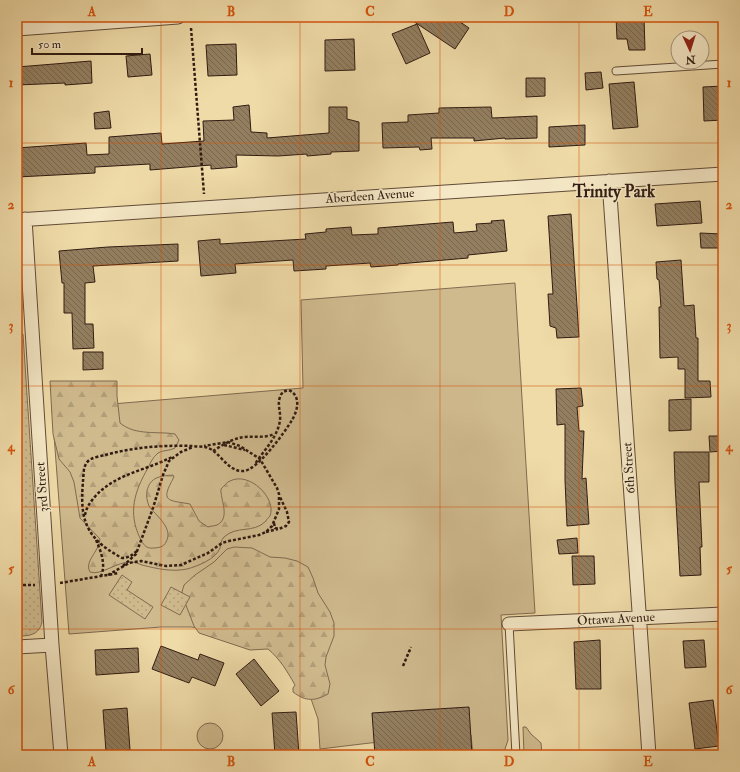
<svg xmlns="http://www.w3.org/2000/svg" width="740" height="772" font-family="'IM FELL Double Pica',serif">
<defs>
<pattern id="forest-firs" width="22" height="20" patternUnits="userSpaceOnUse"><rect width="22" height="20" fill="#cfba8e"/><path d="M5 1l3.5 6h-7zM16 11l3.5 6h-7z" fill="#b29f79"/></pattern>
<pattern id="park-dots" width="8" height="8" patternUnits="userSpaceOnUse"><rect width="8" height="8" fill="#cfba8e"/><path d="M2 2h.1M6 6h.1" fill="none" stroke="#b29f79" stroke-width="1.8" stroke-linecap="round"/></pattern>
<pattern id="building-back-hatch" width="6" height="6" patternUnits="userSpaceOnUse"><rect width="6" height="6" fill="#937f60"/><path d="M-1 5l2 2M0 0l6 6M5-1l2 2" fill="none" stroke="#78674e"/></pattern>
</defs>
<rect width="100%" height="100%" fill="#efdba8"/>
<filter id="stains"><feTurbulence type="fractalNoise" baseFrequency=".005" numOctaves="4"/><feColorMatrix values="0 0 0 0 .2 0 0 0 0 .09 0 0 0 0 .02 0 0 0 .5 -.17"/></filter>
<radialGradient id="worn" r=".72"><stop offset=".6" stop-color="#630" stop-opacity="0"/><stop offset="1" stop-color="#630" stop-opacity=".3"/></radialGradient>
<path fill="#cfba8e" stroke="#806a50" d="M515,283l20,330 -34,2 7,125 -5,15h-30l-2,-20 -101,8 -50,6 -2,-30 -9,-26 -24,-38 -63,-24 -31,-4h-30l-92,7 -17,-225 251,-21 -2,-88z
M197 736a13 13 0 1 1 26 0a13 13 0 1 1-26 0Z
M523,727h3l5,7 10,9 1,12h-18z"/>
<path fill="url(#forest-firs)" stroke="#806a50" d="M50,381h67v15l3,27c16,13 37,8 55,11l4,6 -4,8c-5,3 -13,2 -17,5 -5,4 -8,10 -10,15 -14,24 -20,45 -8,70 3,6 6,11 13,10 5,0 11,-1 13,-6 8,-14 -10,-26 -17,-36 -2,-5 -3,-10 -2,-15 3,-14 13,-15 26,-16l1,2c-14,25 -7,23 16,27l9,17 9,6c2,-1 7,-1 9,-2 14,-7 3,-26 4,-36 3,-3 6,-7 9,-8 19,-10 47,17 40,35 -1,1 -4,4 -4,5 -13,13 -29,4 -42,16 -3,3 -3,7 -4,11 -4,11 -22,18 -33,21 -15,3 -29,0 -45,-4 -3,-1 -7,-3 -11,-3 -13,-1 -30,14 -41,10 -6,-11 9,-20 10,-33l-20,-21 -6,-36 -4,-10 -11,-13 -6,-25z
M234,547l18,1 18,9 15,1 12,3 11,6 5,11 5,15 12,19 4,11v13l-8,21 -1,8 5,19 -2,10c-13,7 -22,8 -35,-2v-4l2,-3c-8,-14 -15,-26 -27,-36l-18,1 -51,-17 -5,-7 -10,-26 -2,-8 2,-7 11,-10 19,-13 13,-13z"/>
<path fill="url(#park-dots)" stroke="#806a50" d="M23,334l19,288c-3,14 -14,14 -25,14v-301z
M122,575l10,7 -5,8 26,17 -8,12 -36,-24z
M171,587l19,10 -10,18 -19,-10z"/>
<path fill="url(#building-back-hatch)" stroke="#301b12" d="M407,17h46l16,11 -14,21z
M616,17h28l1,33h-16l-2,-11h-10z
M417,24l13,29 -24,11 -14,-30z
M354,39l1,31 -30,1v-31z
M236,44l1,31 -29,1 -2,-31z
M150,54l2,21 -24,2 -2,-21z
M91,61l1,22 -27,2v-2l-48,2v-18z
M601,72l2,16 -17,2 -1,-17z
M526,78h19v18l-19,1z
M634,82l4,45 -25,2 -4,-45z
M723,86v34l-19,1 -1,-34z
M249,105l2,27 16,1v5l62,-5v-26h18v12l12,3v29l-28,1v2l-24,2v-2l-29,2 -42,-1 1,12 -26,2v-4l-61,5v-6l-55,3v6l-78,4v-29l69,-5 1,12 22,-1v-17l52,-4 1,11 42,-3 -1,-20 31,-1 -1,-13z
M491,107l1,11 45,-2v22l-32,1v-1l-31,3v-3h-43l1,11 -12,1 -1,-3 -36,1 -1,-25 26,-1v-7l31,-2v-5z
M109,111l2,17 -16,1 -1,-16z
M585,125v20l-36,2v-20z
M700,201l2,22 -45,3 -2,-22z
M571,214l8,123 -22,1 -1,-10 -6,-2 -2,-32h5l-5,-78z
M504,220l3,31 -39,4v3l-70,6v1l-27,2 -1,-4 -44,3v3l-32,2 -1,-11 -58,4 1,9 -35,3 -3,-35 22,-2v5l86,-5 -1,-5 21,-2v-3l25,-2 1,8 26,-1v-6l75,-6 1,11 23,-2 -1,-7 16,-1 -1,-2z
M700,233l22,1 1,14h-22z
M178,244v17l-85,5 2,16 -10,1v41h8l1,24 -21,1 -1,-36h-8v-30h-2l-3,-32 49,-4z
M681,260l3,46 10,-1 2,33h2v43h12l1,16 -26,1v-29h-7v-12l-18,1 -1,-51h2l-2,-27 -2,-1 -1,-17z
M83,352h20v17l-20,1z
M581,388l2,18 -6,1 2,24h5l-2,48 4,-1 3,46 -22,2 -2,-46v-56l-8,1 -1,-36z
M691,399v31l-22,1v-31z
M709,436h14v15l-13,1z
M674,452h35v30h-10l3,65h-2l1,28 -21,1 -5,-93z
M577,538l1,15 -19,1 -2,-14z
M572,556h22l1,28 -22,1z
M600,640l1,49h-25l-2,-47z
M704,640l2,27 -21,1 -2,-27z
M161,646l37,14 2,-6 24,9 -9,23 -23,-9 -3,6 -37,-14z
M138,648l1,24 -43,3 -1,-25z
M254,659l25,32 -18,15 -25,-32z
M713,700l6,46 -24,3 -6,-46z
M469,707l3,48h-97l-3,-42z
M127,708l3,42 -24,2 -3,-42z
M296,712l3,43h-24l-3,-42z"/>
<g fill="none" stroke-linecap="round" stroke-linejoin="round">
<g stroke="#604b38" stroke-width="9">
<path id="service" d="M616,71l107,-7
M509,624l7,131"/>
</g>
<g stroke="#604b38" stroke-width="15">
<path id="minor" d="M17,29l161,-12
M609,181l40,574
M25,219l27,426 9,110
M17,220l706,-46
M509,624l214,-10
M17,647l35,-2"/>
</g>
<path stroke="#301b12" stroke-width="2.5" stroke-dasharray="3 2" stroke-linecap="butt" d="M191,28l13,166
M224,445l21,5
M213,451c8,-5 17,-11 26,-13 11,-3 26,1 35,-4
M85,515c1,-6 4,-11 8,-16 20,-25 52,-28 79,-42
M274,523l1,5 4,1 7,-3 3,-4 -2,-10 -7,-15
M266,532l12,-3
M96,540c5,11 10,25 5,36
M137,551c-5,4 -8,7 -15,7 -43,-23 -42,-45 -38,-89 1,-4 3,-8 7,-10 4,-2 10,-3 14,-4 29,-8 59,-10 88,-9 5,1 11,0 15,2 12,4 20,24 35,23 14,0 42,-39 49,-51 6,-10 9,-24 -3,-30 -5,1 -8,3 -9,7 -3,8 1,15 0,23 -2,17 -16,30 -25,44
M123,566l13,-12 17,-46 10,-33 6,-14 12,-9 12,-5
M108,575l21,-12 12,-2 25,5 15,-1 27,-12 14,-10 7,-2 30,-6 7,-3 6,-6 7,-17v-15l-2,-6 -17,-29 -20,-13 -12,-4 -24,4
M17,580v11
M60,583l59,-10
M18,585h17
M403,666l8,-19"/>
<use href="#service" stroke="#f5e8c6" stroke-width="7"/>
<use href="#minor" stroke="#f5e8c6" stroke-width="13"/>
</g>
<path fill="none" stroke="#d6530d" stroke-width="1" stroke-opacity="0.55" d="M161,17v738M300,17v738M440,17v738M579,17v738M17,143h706M17,265h706M17,386h706M17,507h706M17,629h706"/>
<g text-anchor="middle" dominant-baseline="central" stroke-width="3" stroke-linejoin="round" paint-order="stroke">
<g font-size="13" fill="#301b12" stroke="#f5e8c6">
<text transform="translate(370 196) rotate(-4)">Aberdeen Avenue</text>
<text transform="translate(629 468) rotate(-94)">6th Street</text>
<text transform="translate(42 487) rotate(-94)">3rd Street</text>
<text transform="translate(616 619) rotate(-3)">Ottawa Avenue</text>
</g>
<g font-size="17" font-weight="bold" fill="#301b12" stroke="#f5e8c6">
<text x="614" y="191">Trinity Park</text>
</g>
</g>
<rect width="740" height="772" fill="none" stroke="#efdba8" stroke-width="44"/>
<g transform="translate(690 50) rotate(176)"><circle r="19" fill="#f5e8c6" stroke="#a6967e"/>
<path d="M0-3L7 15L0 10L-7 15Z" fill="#8f2418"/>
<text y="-6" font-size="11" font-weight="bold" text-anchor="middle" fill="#301b12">N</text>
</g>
<path d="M32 48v6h110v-6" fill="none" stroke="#301b12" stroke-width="2"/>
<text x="38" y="48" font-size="12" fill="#301b12" stroke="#f5e8c6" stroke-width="3" paint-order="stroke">50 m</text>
<rect x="22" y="22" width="696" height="728" fill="none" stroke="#d6530d" stroke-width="1.5"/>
<g font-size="13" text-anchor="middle" font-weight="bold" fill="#d6530d">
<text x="92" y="16">A</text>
<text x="231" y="16">B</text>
<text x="370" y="16">C</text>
<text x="509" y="16">D</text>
<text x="648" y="16">E</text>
<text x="11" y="87">1</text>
<text x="729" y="87">1</text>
<text x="11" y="209">2</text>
<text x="729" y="209">2</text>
<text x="11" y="330">3</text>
<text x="729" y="330">3</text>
<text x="11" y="451">4</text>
<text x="729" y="451">4</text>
<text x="11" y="573">5</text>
<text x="729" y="573">5</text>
<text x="11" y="694">6</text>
<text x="729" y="694">6</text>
<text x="92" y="766">A</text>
<text x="231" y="766">B</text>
<text x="370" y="766">C</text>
<text x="509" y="766">D</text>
<text x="648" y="766">E</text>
</g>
<rect width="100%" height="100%" filter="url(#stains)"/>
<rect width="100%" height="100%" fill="url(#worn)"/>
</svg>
